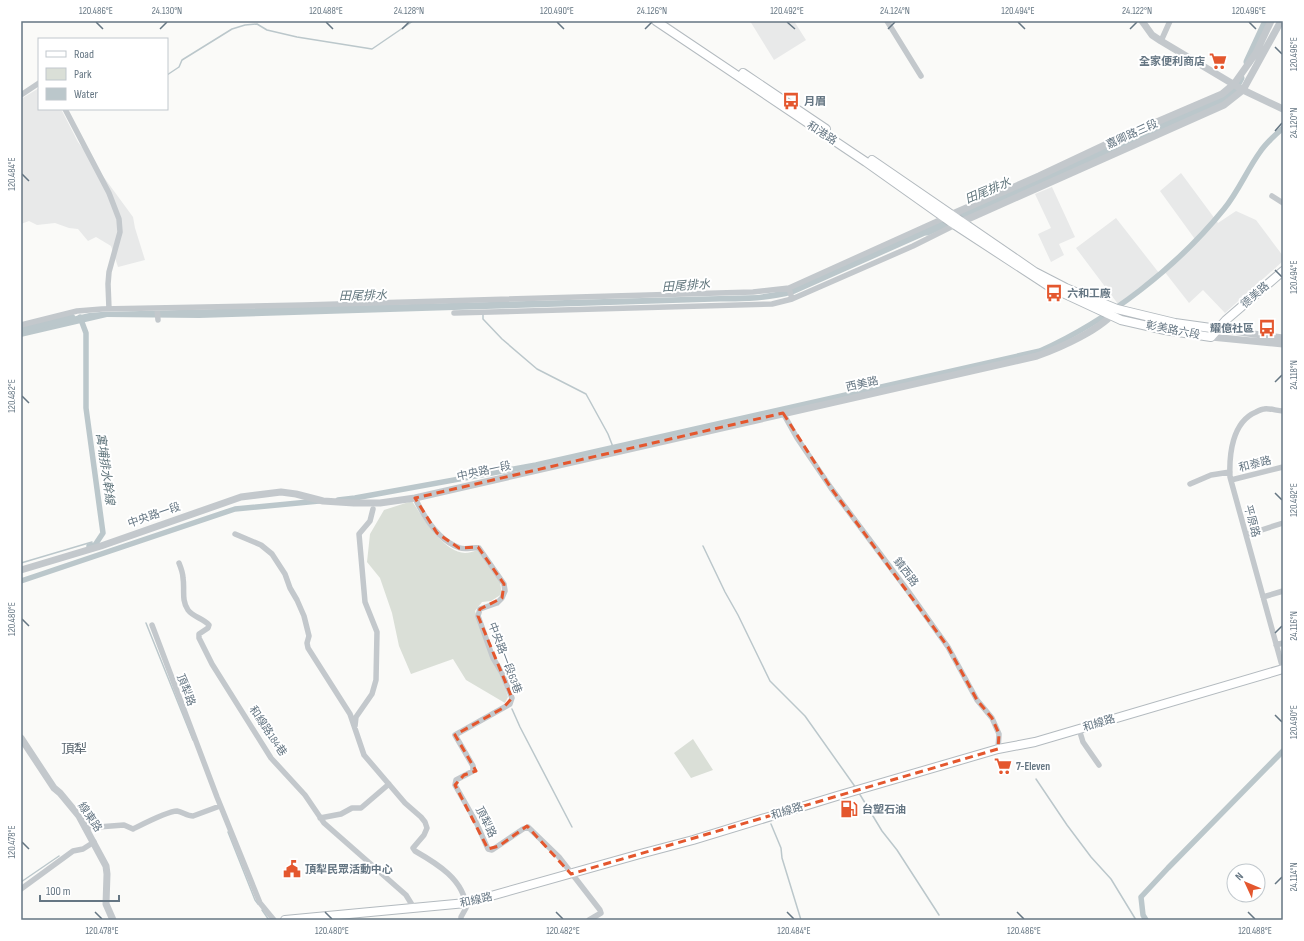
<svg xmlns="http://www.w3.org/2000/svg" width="1304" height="941" font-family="'Sofia Sans Condensed','Noto Sans TC',sans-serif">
<rect width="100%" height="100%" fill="#fafaf8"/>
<path fill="#e8e9e9" d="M750,21h44l12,19 -32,20z
M39,88v21h22l17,33 55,75 2,11 10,32 -27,7 -7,-21 -15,-9 -8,4 -10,-12 -9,-1 -14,-5 -18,2 -8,-4 -8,3v-125z
M1181,173l37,50 18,-12 20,9 27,36v5l-58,52 -22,-23 -14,13 -25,-32 33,-29 -37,-51z
M1052,187l23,50 -16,7 5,11 -13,7 -13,-28 13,-6 -16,-34z
M1116,218l43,55 -41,31 -42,-56z"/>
<path fill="#dadfd7" d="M412,501c11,17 31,51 53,52 4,0 9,-2 13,-3l22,32 2,12 -11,7 -9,1 -7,9 16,46 11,21 6,19 -3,6 -39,-23 -13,-21 -42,15 -12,-28 -7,-33 -12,-35 -13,-16 3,-28 14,-24z
M693,739l20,31 -22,8 -17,-25z"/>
<path fill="#bbc7cb" d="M934,224l6,5 -146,65c-31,9 -58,7 -90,8l-505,16 -92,-1 -86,20v-8l68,-16 12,-1 657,-17 30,-5z"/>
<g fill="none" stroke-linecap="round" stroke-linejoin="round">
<path stroke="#bbc7cb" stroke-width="1.5" d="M167,75l12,-8 3,-7 50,-31 13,-4 12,-1 10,6 30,7 75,12 41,-28
M483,314v5l19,20 35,30 49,25 22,40 5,13
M703,546l22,46 13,23 32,66 35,35 51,72
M21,563l71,-21
M146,623l47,117
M512,709l8,18 52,100
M1036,779l31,46 24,32 20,22 25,41
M859,793l23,38 15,19 42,65
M771,824l10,24 1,10 19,62
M228,832l27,68 3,4
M21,882l38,-26
M262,910l7,10"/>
<path stroke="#bbc7cb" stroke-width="5.5" d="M80,317l6,16v75l17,125 -8,12 -6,1
M338,500l17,-2 181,-33 504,-114c69,-31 137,-84 184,-142 14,-17 23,-39 36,-57 6,-9 15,-17 23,-24
M21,581l214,-72 84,-8
M1146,920l-3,-5 -2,-18 27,-29 115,-117"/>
<path stroke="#bbc7cb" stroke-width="9" d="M1248,62l19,-41
M927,231l140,-61 140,-64 25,-13 8,-15
M21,329l32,-8 18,-3"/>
<g stroke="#b3babf" stroke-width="10">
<path id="secondary" d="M656,21l210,141 86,61 98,64 71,33 44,10 46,7 15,-17 57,-49
M743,73l83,56
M872,160l163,112 31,16 51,21 58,14 43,6
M285,920l181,-17 174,-49 53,-14 144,-44 161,-47 37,-7 248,-73"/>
</g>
<path stroke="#c3c8cc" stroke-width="5.5" d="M887,21l34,55
M1161,41l9,-20
M21,95l18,-12
M65,109l44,84 10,26 1,13 -11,40 -1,12 1,25
M1272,196l11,7
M789,288l3,11
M157,308l1,12
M454,313l318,-9 20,-5 121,-53 42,-21
M21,325l56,-14 25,-2 201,-4 450,-13 36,-4 155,-70
M1283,411c-6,0 -13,-3 -19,-2 -2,0 -6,2 -8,3 -24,10 -27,43 -26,65l53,192
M783,413l14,25 34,50 77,103 40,56 29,53 15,18 7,16 -1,15
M1231,480l52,-13
M1190,484l21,-9 19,-3
M415,498c9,19 24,43 45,50 6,2 12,-1 19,0l25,36 1,7 -3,7 -5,5 -17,6 -2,7 15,42 9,15 10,25 -2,6 -7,4 -48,27 18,31v5l-17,9 -1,5 21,37 12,27 4,1 31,-21 5,-2 31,30 41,53 1,3 -12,7
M235,534l26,11 11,9 13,20 5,14 7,12 7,16 5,20 -2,7 1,5 42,66 14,41 41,48 16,14 4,5 2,6 -3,7 -11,13 2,3c21,12 50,29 51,57l-5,9v3
M1246,535l37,-12
M179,563c2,5 4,10 4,15 2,11 -2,22 5,32 5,7 15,8 21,15l-1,3 -9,6v4l13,26 59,94 34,37 19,28 82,72 8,13
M1263,597l20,-6
M152,625l65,172 43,106 14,17
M1276,645l7,-2
M355,726l1,-9 16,-23 4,-14 1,-48 -12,-30 -6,-68 11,-13 3,-12
M1079,729l4,13 16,23
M320,818l21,-4 11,-6h9l28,-24
M85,828l39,-3 9,4c10,-5 35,-18 44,-18 6,1 10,5 16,5l27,-10
M21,889l52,-38 10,-2 11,-7"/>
<path stroke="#c3c8cc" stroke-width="7" d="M1142,21l10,14 9,6 82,49 40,19
M948,216l91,-40 85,-40 98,-42 12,-10 22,-31 15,-32
M959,223l265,-118 19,-15 38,-69
M1218,329l65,9
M1211,337l72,7
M21,570l80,-24 140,-49 40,-5 15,2 27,7 31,2h26l35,-5 622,-142c23,-8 66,-27 80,-47
M21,738l33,50 6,5 19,23 27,50 1,8 -1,30 7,16"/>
<use href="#secondary" stroke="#fff" stroke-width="8"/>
</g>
<path fill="none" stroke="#e4572e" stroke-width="3" stroke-dasharray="8 5" stroke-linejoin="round" d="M783,413l48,75 117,159 29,53 15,18 7,16 -1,15 -427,125 -44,-48 -28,20 -11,3 -33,-64 9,-10 12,-4 -21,-36 48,-27 9,-10 -34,-82 2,-7 22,-11 2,-14 -26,-37 -19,1 -22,-15 -22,-35z"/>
<path fill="none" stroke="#657683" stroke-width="1.5" d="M96,22l7,7M326,22l7,7M557,22l7,7M787,22l8,7M1018,22l7,7M1249,22l7,7M160,29l7,-7M402,29l7,-7M645,29l7,-7M888,29l7,-7M1130,29l7,-7M1275,47l7,7M1275,131l7,-8M22,174l7,7M1275,270l7,7M1275,382l7,-7M22,396l7,7M1275,493l7,7M22,619l7,7M1275,633l7,-7M1275,715l7,7M22,842l7,7M1275,884l7,-7M95,912l7,7M325,912l7,7M556,912l7,7M787,912l7,7M1017,912l7,7M1248,912l7,7"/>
<defs>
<g id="supermarket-bare" transform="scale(1.38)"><path d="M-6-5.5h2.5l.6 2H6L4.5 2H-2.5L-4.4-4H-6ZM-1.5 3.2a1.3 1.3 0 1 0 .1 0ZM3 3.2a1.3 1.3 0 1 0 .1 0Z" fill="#e4572e" stroke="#fff" stroke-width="2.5" paint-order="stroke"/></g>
<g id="bus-bare" transform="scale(1.38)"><path d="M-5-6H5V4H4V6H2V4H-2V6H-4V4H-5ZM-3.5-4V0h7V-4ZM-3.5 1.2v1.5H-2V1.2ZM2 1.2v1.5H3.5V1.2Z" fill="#e4572e" stroke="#fff" stroke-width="2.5" paint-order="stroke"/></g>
<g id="fuel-bare" transform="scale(1.38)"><path d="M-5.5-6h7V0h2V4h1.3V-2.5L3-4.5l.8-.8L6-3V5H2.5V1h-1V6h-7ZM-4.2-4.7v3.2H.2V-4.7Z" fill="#e4572e" stroke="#fff" stroke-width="2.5" paint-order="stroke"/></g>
<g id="civic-bare" transform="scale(1.38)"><path d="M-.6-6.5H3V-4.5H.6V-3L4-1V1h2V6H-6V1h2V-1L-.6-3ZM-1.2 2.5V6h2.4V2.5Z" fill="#e4572e" stroke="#fff" stroke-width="2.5" paint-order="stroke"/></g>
</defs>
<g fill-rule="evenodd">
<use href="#supermarket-bare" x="1218" y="61"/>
<use href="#bus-bare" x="791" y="101"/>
<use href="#bus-bare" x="1054" y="293"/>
<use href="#bus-bare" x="1267" y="328"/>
<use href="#supermarket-bare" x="1003" y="766"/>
<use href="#fuel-bare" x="849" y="809"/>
<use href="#civic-bare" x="292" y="869"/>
</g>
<g text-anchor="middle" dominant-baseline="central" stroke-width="4" stroke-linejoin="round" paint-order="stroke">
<g font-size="11" font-weight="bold" fill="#657683" stroke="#fff" text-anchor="start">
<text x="1205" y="61" text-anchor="end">全家便利商店</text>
<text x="804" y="101">月眉</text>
<text x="1067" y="293">六和工廠</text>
<text x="1254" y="328" text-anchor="end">耀億社區</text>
<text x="1016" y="766">7-Eleven</text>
<text x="862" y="809">台塑石油</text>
<text x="305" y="869">頂犁民眾活動中心</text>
</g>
<g font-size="11" fill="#657683" stroke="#fff">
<text transform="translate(822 133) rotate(33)">和港路</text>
<text transform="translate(1132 134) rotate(-24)">嘉卿路三段</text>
<text transform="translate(1255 295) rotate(-41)">德美路</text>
<text transform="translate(1173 330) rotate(11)">彰美路六段</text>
<text transform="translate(862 384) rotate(-13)">西美路</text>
<text transform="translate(1255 464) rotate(-14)">和泰路</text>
<text transform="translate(484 471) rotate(-12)">中央路一段</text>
<text transform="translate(154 515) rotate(-19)">中央路一段</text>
<text transform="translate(1252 521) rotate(75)">平原路</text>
<text transform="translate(906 572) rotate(53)">鎮西路</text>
<text transform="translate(505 658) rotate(69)">中央路一段63巷</text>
<text transform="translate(186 690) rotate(69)">頂犁路</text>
<text transform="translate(1099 723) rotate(-17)">和線路</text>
<text transform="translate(268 731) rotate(56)">和線路184巷</text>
<text transform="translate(787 811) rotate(-17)">和線路</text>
<text transform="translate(90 817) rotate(56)">線東路</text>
<text transform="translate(486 822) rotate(64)">頂犁路</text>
<text transform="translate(476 900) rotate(-13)">和線路</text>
</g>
<g font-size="12" font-style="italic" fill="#60757c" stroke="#fff">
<text transform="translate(988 191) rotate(-23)">田尾排水</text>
<text transform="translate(686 286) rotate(-4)">田尾排水</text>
<text transform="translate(363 296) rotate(-1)">田尾排水</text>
<text transform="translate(105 469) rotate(82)">寓埔排水幹線</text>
</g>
<g font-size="13" fill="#57646e" stroke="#fff">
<text x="74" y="749">頂犁</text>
</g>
</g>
<rect width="1304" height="941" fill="none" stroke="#ffffff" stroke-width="44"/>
<rect x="38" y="38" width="130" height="72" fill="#ffffff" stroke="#c1c8cd"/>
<rect x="46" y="51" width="20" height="6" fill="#ffffff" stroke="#c1c8cd"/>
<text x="74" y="58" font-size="12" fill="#657683">Road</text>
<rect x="46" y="68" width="20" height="12" fill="#dadfd7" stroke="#c1c8cd"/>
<text x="74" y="78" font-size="12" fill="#657683">Park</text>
<rect x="46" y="88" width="20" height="12" fill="#bbc7cb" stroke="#c1c8cd"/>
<text x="74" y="98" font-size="12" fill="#657683">Water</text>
<g transform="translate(1246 883) rotate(314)"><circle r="19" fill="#ffffff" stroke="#c1c8cd"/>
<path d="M0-3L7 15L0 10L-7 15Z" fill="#e4572e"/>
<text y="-6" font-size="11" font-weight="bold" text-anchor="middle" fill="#657683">N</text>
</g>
<path d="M40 895v6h79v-6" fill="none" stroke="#657683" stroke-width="2"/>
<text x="46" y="895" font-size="12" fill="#657683" stroke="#ffffff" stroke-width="3" paint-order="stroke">100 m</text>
<rect x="22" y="22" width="1260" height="897" fill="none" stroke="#657683" stroke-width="1.5"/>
<g font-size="10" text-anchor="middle" fill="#657683">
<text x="96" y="14">120.486°E</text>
<text x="167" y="14">24.130°N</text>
<text x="326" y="14">120.488°E</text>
<text x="409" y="14">24.128°N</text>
<text x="557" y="14">120.490°E</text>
<text x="652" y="14">24.126°N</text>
<text x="787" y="14">120.492°E</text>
<text x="895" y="14">24.124°N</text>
<text x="1018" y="14">120.494°E</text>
<text x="1137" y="14">24.122°N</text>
<text x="1249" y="14">120.496°E</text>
<text transform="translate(1293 54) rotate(-90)" y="4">120.496°E</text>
<text transform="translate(1293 123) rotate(-90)" y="4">24.120°N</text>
<text transform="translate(11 174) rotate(-90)" y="4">120.484°E</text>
<text transform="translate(1293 277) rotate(-90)" y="4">120.494°E</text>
<text transform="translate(1293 375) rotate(-90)" y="4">24.118°N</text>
<text transform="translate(11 396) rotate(-90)" y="4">120.482°E</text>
<text transform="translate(1293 500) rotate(-90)" y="4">120.492°E</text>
<text transform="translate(11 619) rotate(-90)" y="4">120.480°E</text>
<text transform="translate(1293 626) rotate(-90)" y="4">24.116°N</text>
<text transform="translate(1293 722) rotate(-90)" y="4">120.490°E</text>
<text transform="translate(11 842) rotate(-90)" y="4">120.478°E</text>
<text transform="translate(1293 877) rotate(-90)" y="4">24.114°N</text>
<text x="102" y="934">120.478°E</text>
<text x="332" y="934">120.480°E</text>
<text x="563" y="934">120.482°E</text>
<text x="794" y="934">120.484°E</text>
<text x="1024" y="934">120.486°E</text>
<text x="1255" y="934">120.488°E</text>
</g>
</svg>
